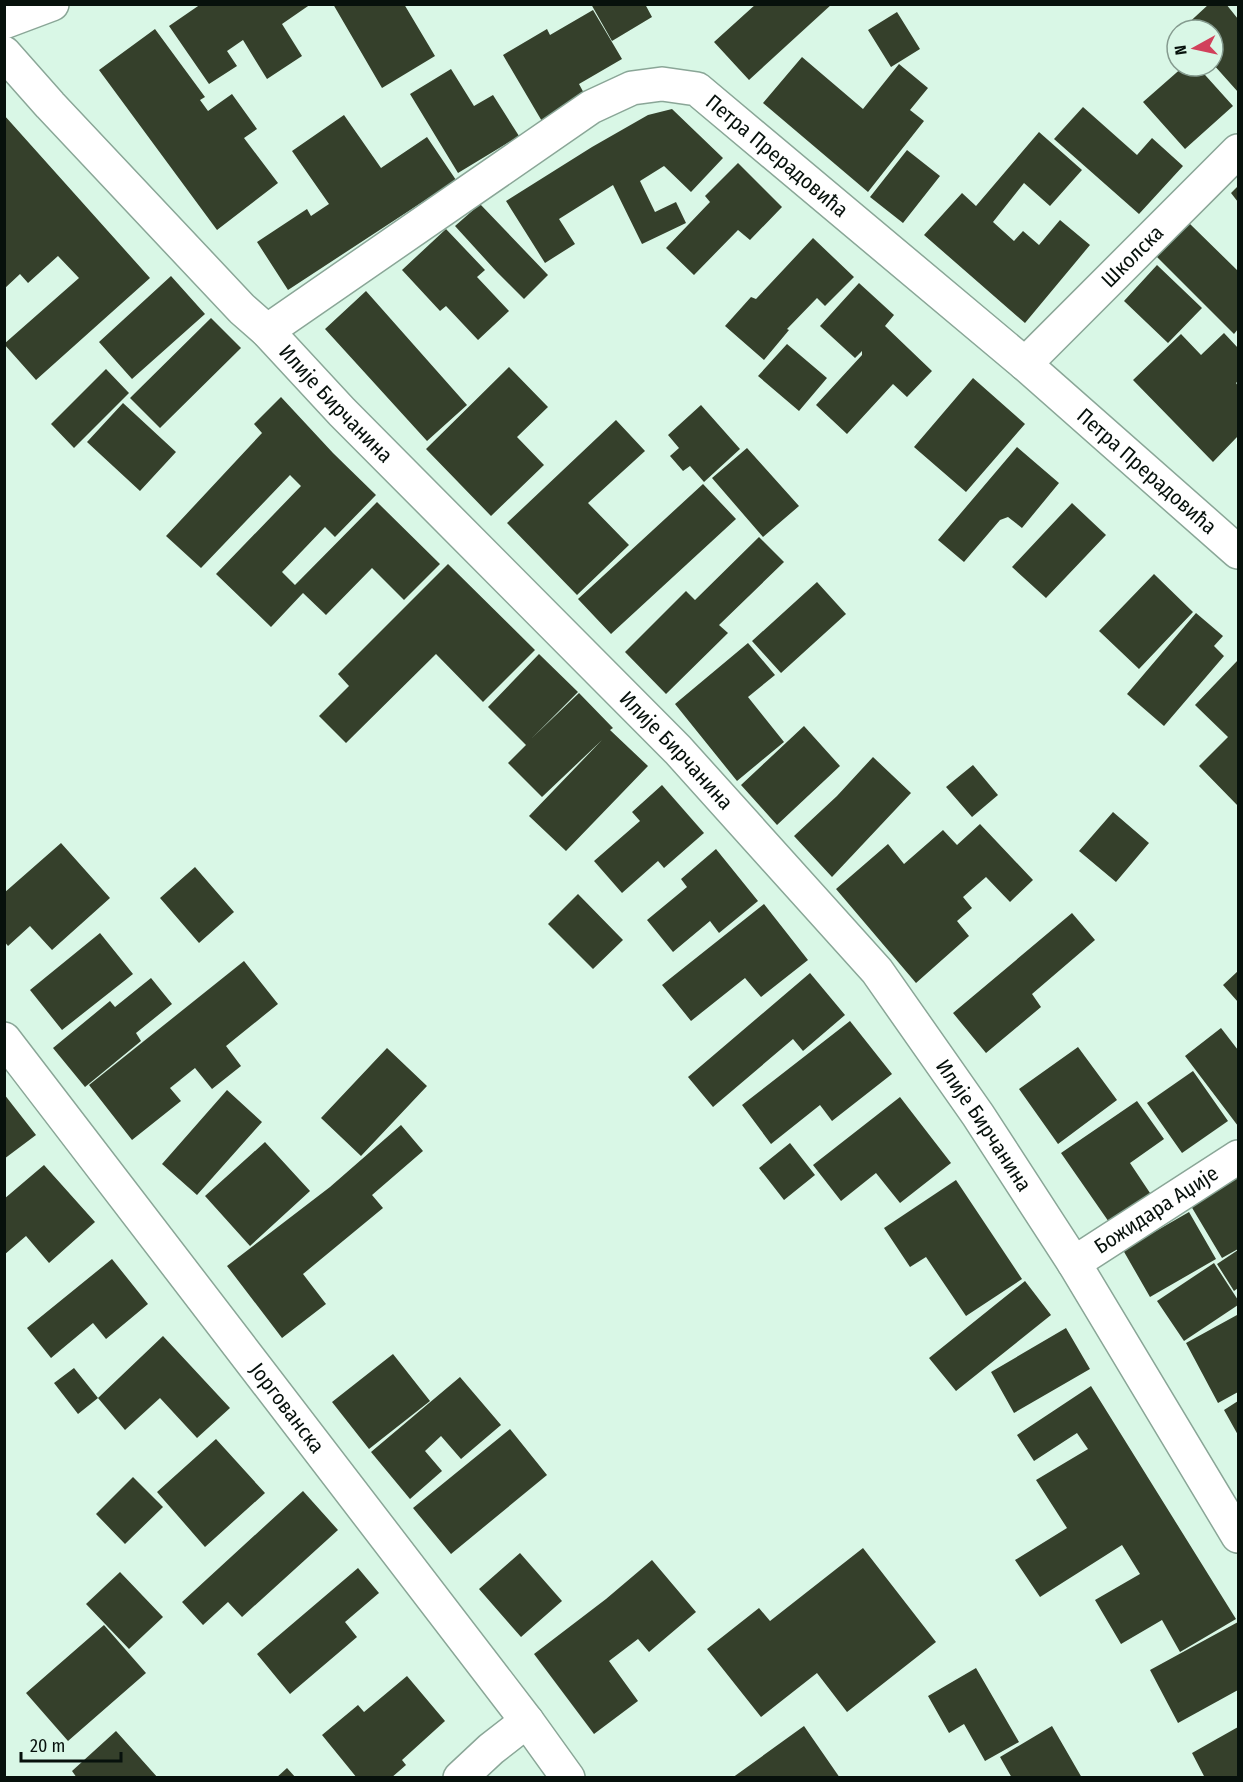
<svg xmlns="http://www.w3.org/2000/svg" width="1243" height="1782" font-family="'Fira Sans Condensed',sans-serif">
<rect width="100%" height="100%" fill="#d9f7e6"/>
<path fill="#35402b" d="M201,4h110l-29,20 20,32 -35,23 -24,-39 -16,11 10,15 -28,18 -40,-58z
M333,4h71l31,52 -53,32z
M591,4h54l7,13 -40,24z
M756,4h76l-83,76 -35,-38z
M1209,4h17l12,15v73l-25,-28v-34l-31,-1z
M593,10l29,49 -43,25 7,13 -43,26 -40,-68 44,-26 3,6z
M897,12l23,37 -29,18 -23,-37z
M155,29l50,68 -5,3 8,11 24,-17 25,35 -13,9 34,45 -61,47 -118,-160z
M802,57l61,52 36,-45 29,24 -18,22 14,11 -56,71 -105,-89z
M1184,66h13l36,40 -48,43 -42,-47z
M451,69l23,37 19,-11 26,41 -61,37 -48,-79z
M1083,107l54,48 15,-17 31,28 -44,48 -85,-75z
M672,109l51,49 -32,34 -27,-26 -24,15 15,31 21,-10 10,21 -44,21 -29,-59 -54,34 16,25 -30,19 -39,-62 86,-54 56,-32z
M4,115l146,163 -114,102 -32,-36 75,-66 -21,-22 -30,27 -8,-9 -16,15z
M344,115l37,53 46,-31 29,43 -168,110 -31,-48 50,-33 4,7 18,-12 -37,-53z
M1039,132l43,38 -32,36 -26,-23 -31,39 21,19 9,-10 16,14 21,-25 30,25 -65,78 -101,-88 38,-42 14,13z
M907,150l33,26 -37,47 -33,-26z
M738,163l44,44 -32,33 -12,-10 -44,45 -28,-27 44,-46 -5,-6z
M1238,186v16l-7,-9z
M480,204l68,71 -24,24 -28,-28 -41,-45z
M1189,223l49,48v58l-4,5 -78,-78z
M446,229l39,41 -8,7 32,34 -31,29 -32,-34 -6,5 -38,-41z
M813,238l41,39 -29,29 -8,-8 -30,31 2,1 -25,30 -39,-34 26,-29 5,2z
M1157,265l45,43 -34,35 -44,-42z
M171,276l34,38 -73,65 -33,-37z
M859,283l35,32 -9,11 47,45 -25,26 -14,-13 -46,50 -31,-29 46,-50v-4l-7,7 -35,-32z
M366,291l101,114 -40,36 -102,-112z
M211,318l30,30 -81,80 -30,-30z
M1224,333l14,15v33l-2,2 2,3v50l-25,26 -80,-82 48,-46 20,21z
M787,344l40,34 -28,33 -41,-35z
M509,367l39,40 -31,30 27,28 -53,51 -65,-67z
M106,369l23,24 -55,55 -23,-24z
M973,378l52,46 -59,68 -52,-45z
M281,397l52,56 43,42 -41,42 -10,-10 -43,45 13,13 82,-83 63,62 -36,36 -32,-32 -46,47 -23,-22 -32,34 -55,-53 85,-88 -11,-11 -89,93 -35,-32 96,-103 -8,-9z
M123,403l53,49 -36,39 -53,-49z
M701,405l39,44 -36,33 -14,-16 -7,5 -13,-15 9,-8 -11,-13z
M616,420l29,31 -57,52 41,42 -52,50 -70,-72z
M1017,447l42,36 -37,45 -14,-11 -8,3 -36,42 -26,-22z
M747,448l52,58 -36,31 -51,-59z
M703,484l33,35 -125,115 -33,-35z
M1072,503l34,32 -60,63 -34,-31z
M759,537l25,25 -65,63 9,8 -62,61 -41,-42 61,-61 9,9z
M448,564l87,86 -52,52 -47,-48 -90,89 -27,-27 30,-30 -11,-12z
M1154,574l39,38 -54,57 -40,-38z
M817,582l29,32 -65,59 -29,-32z
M1196,613l27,23 -9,10 10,10 -60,70 -37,-32z
M748,643l27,32 -27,22 36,45 -47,39 -62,-77z
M539,654l39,38 -46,46 47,-45 34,35 -3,2 38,36 -82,85 -37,-35 73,-76 -60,57 -34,-34 18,-18 -38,-38z
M1238,660v146l-39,-40 29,-29 -33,-32z
M804,726l36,40 -63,59 -36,-40z
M873,757l38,36 -79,84 -38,-41 43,-40z
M973,765l25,30 -26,22 -26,-30z
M662,785l42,48 -40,35 -6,-7 -36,32 -28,-32 46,-40 -8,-9z
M1113,812l36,31 -33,39 -37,-31z
M980,824l53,56 -23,22 -24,-25 -23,20 9,11 -15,13 12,15 -53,47 -80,-94 52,-45 16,20 39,-34 14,15z
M61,843l49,55 -58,52 -22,-24 -22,20 -4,-5v-48z
M716,849l42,52 -39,32 -9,-12 -37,31 -26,-32 40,-33 -6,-8z
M195,867l39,45 -35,31 -39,-45z
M578,894l45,46 -30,29 -45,-45z
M764,904l44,56 -47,37 -16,-19 -54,43 -29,-36z
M1072,913l23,27 -63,54 9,13 -55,46 -33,-40z
M100,933l33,41 -71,56 -32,-40z
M244,961l34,43 -52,42 15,20 -29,23 -17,-21 -25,20 11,13 -49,39 -43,-55z
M1238,971v31l-15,-17z
M810,973l35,42 -42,36 -10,-12 -80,68 -25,-30z
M151,978l21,26 -36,29 5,8 -56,46 -32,-39 57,-47 5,6z
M850,1021l42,53 -60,47 -12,-16 -49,39 -29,-39z
M1221,1028l17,22v76l-53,-70z
M1078,1047l39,53 -59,44 -39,-55z
M387,1048l40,38 -66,70 -40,-38z
M1193,1071l35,50 -46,32 -35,-50z
M227,1090l35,32 -65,73 -35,-31z
M4,1094l32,41 -32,24z
M900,1097l51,66 -51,40 -24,-30 -35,28 -28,-36z
M1137,1101l27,38 -34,24 22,33 -41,29 -50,-72z
M401,1125l22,26 -51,44 11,13 -80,66 23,30 -44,34 -55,-72 103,-79z
M265,1142l45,49 -60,55 -45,-50z
M790,1143l25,32 -31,25 -25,-32z
M44,1165l51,57 -46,41 -23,-27 -22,19v-56z
M1238,1176v73l-16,9 -31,-52z
M956,1180l66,99 -56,37 -40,-59 -16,10 -26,-39z
M1189,1212l27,47 -66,38 -27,-47z
M1238,1250v38l-4,3 -17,-27z
M112,1259l36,45 -42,35 -13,-16 -42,35 -24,-30z
M1214,1263l24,37v5l-54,36 -27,-40z
M1025,1281l26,34 -95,76 -27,-33z
M1237,1315l1,77 -20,11 -32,-60z
M1066,1328l24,41 -76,44 -23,-41z
M163,1336l67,72 -33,30 -37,-40 -35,32 -27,-32z
M393,1354l37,47 -61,48 -37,-47z
M74,1368l24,30 -20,16 -24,-31z
M460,1377l41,48 -40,34 -20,-23 -16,15 17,20 -32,28 -39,-47z
M1091,1386l145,233 -56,33 -18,-32 -41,24 -26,-44 45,-26 -18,-29 -82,52 -25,-37 52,-32 -31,-48 52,-31 -11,-16 -43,28 -17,-26z
M1238,1401v34l-14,-25z
M510,1429l37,46 -96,79 -38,-46z
M216,1439l49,54 -60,54 -48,-55z
M133,1477l30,30 -38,37 -29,-30z
M303,1491l35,39 -96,87 -14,-15 -25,23 -21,-23z
M863,1548l73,94 -89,70 -30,-39 -56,44 -54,-68 52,-41 11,13z
M520,1553l42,48 -41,36 -42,-48z
M652,1560l44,52 -47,40 -11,-13 -29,22 29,40 -44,33 -60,-80 72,-55z
M358,1568l21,25 -34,29 12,15 -67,57 -33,-40z
M120,1572l43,45 -34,32 -43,-45z
M1238,1622v68l-60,33 -28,-53z
M104,1625l42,48 -78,68 -42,-48z
M976,1668l43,74 -34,19 -21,-37 -15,9 -21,-37z
M407,1676l38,45 -43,39 4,5 -15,13h-34l-35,-43 36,-30 6,7z
M804,1726l36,52h-108z
M1052,1726l30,52h-70l-12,-21z
M1238,1727v51h-33l-13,-25z
M116,1731l42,47h-81l-5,-7z
M287,1768l9,10h-20z"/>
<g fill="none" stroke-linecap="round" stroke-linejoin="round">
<g stroke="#8aa697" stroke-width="36">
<g id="minor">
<path d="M4,22l48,-18"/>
<path id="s1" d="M4,53l46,52 192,204 25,22 75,81 336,338 199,221 101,144 96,148 164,273"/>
<path id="s2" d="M267,331l324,-224 41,-19 30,-4 35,5 328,275 213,188"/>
<path id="s3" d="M1025,364l213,-213"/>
<path id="s4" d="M4,1039l523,682 41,57"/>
<path id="s5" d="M1074,1263l164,-106"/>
<path d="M460,1778l31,-29 36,-28"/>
</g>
</g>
<use href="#minor" stroke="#fff" stroke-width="33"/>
</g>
<g text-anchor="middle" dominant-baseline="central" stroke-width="6" stroke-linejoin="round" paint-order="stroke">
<g font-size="21" fill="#07110c" stroke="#d9f7e6">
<text stroke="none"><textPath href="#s2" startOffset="609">Петра Прерадовића</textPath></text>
<text stroke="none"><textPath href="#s3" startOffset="152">Школска</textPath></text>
<text stroke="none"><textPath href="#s1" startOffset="483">Илије Бирчанина</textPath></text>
<text stroke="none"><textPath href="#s2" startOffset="1095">Петра Прерадовића</textPath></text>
<text stroke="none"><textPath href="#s1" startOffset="969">Илије Бирчанина</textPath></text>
<text stroke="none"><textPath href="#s1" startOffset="1455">Илије Бирчанина</textPath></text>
<text stroke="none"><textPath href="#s5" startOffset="98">Божидара Аџије</textPath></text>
<text stroke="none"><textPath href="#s4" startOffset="465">Јоргованска</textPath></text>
</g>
</g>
<rect width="1243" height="1782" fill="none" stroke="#07110c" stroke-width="12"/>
<g transform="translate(1195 48) rotate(262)"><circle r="28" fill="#d9f7e6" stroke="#859b8f" stroke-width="1.5"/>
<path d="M0-4.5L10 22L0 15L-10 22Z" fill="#d1415b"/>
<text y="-9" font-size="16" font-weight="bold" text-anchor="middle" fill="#07110c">N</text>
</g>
<path d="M21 1752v9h100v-9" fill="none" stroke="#07110c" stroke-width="3"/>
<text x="30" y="1752" font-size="18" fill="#07110c" stroke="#d9f7e6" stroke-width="4.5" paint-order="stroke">20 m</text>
</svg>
